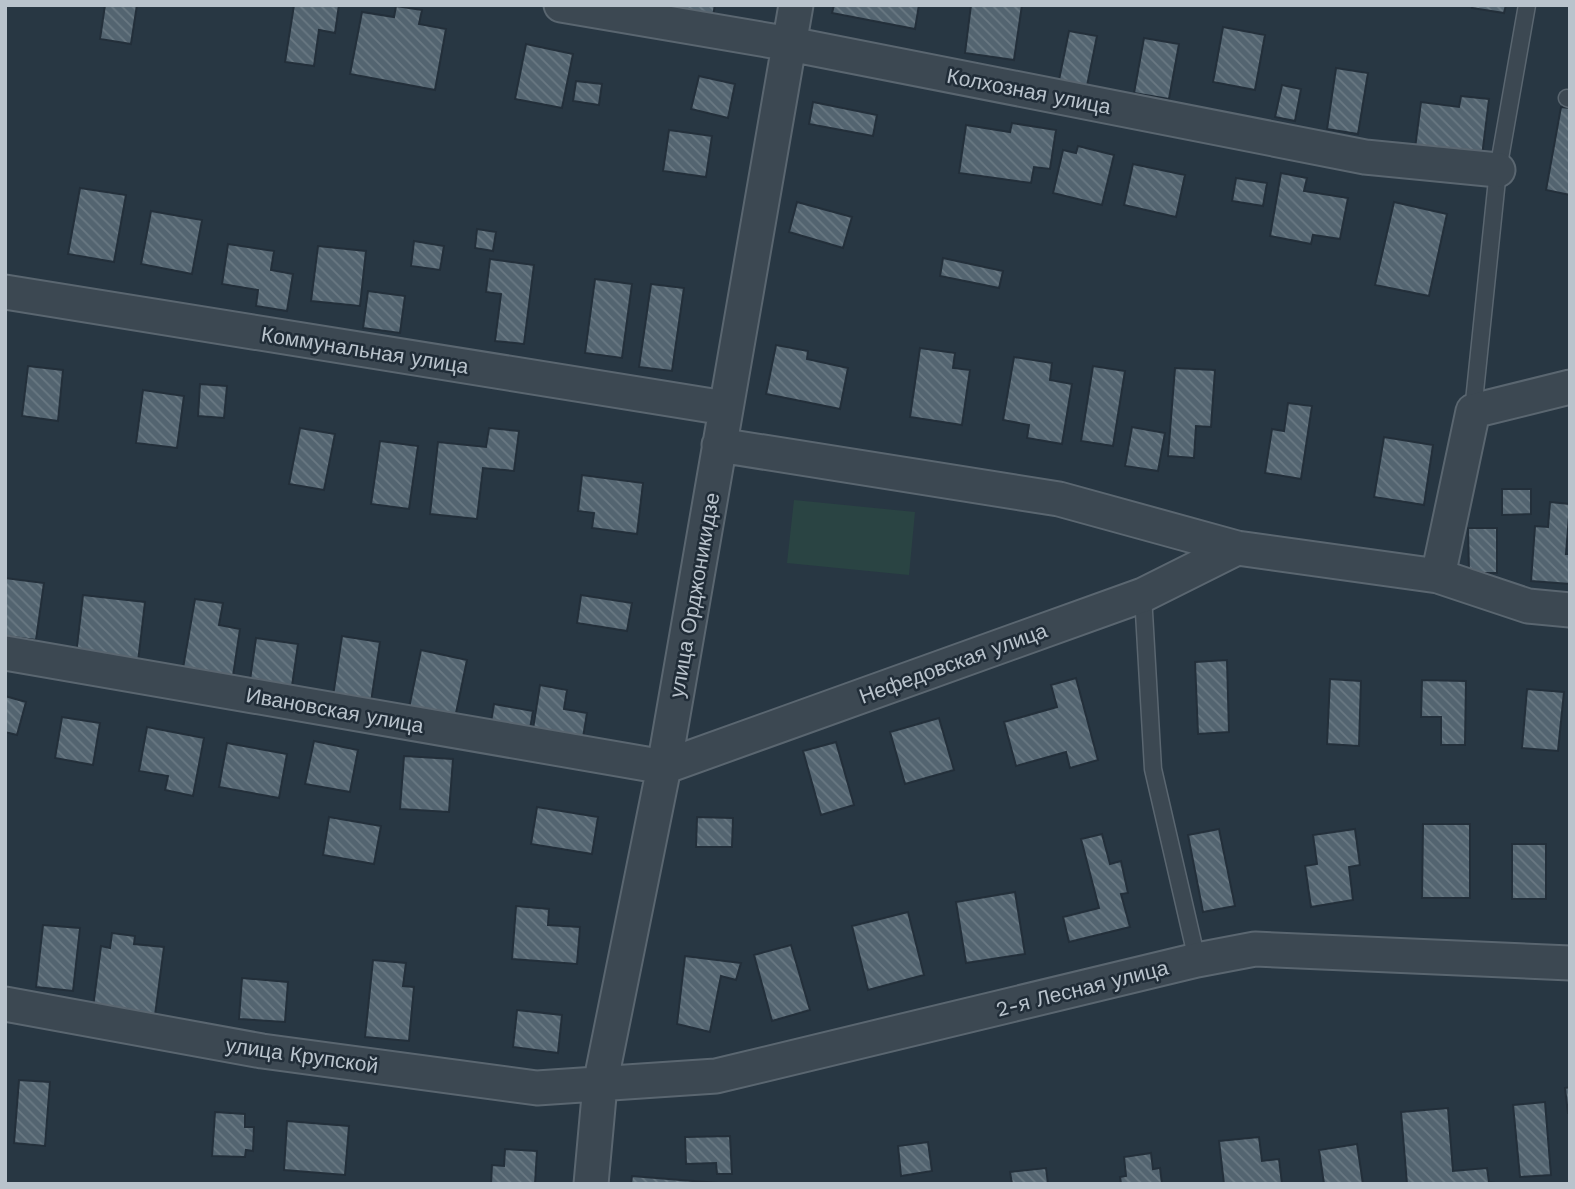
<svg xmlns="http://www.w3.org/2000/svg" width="1575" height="1189" font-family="'Work Sans',sans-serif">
<defs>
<pattern id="building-back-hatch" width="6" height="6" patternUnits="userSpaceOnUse" patternTransform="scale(1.75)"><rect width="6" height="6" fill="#536470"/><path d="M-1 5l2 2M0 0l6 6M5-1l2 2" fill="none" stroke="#6a7983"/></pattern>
</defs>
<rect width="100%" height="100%" fill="#283743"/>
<path fill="#2a4443" d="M794,500l121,12 -6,63 -122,-12z"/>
<path fill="url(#building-back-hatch)" stroke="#232f3a" stroke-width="2" d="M105,5h32l-6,39 -31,-5z
M294,5h45l-4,28 -16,-3 -5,36 -29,-4z
M671,5h44l-2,11 -42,-7z
M834,5h85l-4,24 -83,-16z
M971,5h51l-8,55 -49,-7z
M1473,5h33l-2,8 -32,-5z
M396,6l26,4 -3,14 27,5 -11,61 -85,-16 12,-62 32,5z
M1223,27l42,8 -10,55 -42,-8z
M1069,31l28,5 -10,50 -28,-6z
M1144,38l35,6 -10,55 -35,-6z
M526,44l47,10 -11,54 -47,-9z
M1336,68l32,5 -10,61 -31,-5z
M699,76l36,8 -7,34 -37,-9z
M576,81l26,3 -3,21 -26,-4z
M1282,85l19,4 -6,32 -20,-4z
M1461,96l28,3 -7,57 -67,-8 6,-46 38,5z
M813,102l64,13 -4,21 -64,-12z
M1561,107l9,1v87l-24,-5z
M1012,123l44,7 -6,39 -16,-2 -3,16 -72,-10 7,-48 44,7z
M669,130l43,6 -6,41 -43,-6z
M1078,146l36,9 -12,50 -49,-12 10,-43 13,3z
M1133,164l52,11 -9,42 -52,-12z
M1281,173l26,5 -3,13 44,7 -8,41 -27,-4 -2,9 -41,-8z
M1236,178l31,5 -4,23 -31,-5z
M80,188l46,7 -12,67 -46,-8z
M797,202l55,15 -9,31 -54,-16z
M1394,202l53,12 -18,82 -54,-11z
M151,211l51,9 -10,54 -51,-10z
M477,229l19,3 -3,19 -18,-3z
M414,241l30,5 -4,24 -29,-4z
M228,244l46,7 -3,19 22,4 -6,37 -31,-5 2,-16 -36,-6z
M318,246l48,5 -6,55 -49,-5z
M943,258l60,13 -4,17 -59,-12z
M490,259l44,6 -10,79 -29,-3 6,-47 -15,-2z
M595,279l37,5 -10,74 -37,-5z
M651,284l33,4 -12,83 -33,-4z
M368,291l37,5 -5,37 -37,-5z
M776,345l32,6 -1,8 41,9 -8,41 -74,-15z
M920,348l35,5 -2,15 17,2 -8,55 -52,-8z
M1014,357l38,6 -2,17 22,4 -10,60 -35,-6 2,-13 -26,-5z
M28,366l35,4 -5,51 -36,-5z
M1093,366l32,5 -12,75 -32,-5z
M1175,368l40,2 -4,57 -15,-1 -2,32 -26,-2z
M200,384l27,2 -3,32 -26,-2z
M143,390l41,6 -7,52 -41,-5z
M1288,403l24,3 -11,73 -36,-6 7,-44 12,2z
M1132,427l33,6 -7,38 -33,-5z
M300,428l35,6 -11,56 -35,-6z
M489,428l30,3 -5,40 -31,-3 -6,51 -47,-5 8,-72 48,5z
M1384,437l49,8 -9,60 -50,-8z
M380,441l38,5 -9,63 -38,-5z
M582,475l61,8 -6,51 -45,-6 2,-15 -16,-2z
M1502,489h29v25l-29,1z
M1550,502l20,2 -4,50h4v30l-39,-3 4,-55 13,1z
M1468,528h29v45h-28z
M5,578l39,5 -8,57 -31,-4z
M83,595l62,7 -7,60 -62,-7z
M581,595l51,8 -5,28 -50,-8z
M195,599l28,4 -4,22 21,4 -7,47 -50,-8z
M342,636l38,6 -9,60 -38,-6z
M256,638l42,6 -6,42 -42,-6z
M421,650l46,10 -12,58 -46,-10z
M1227,660l2,72 -31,2 -3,-72z
M1076,678l22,82 -28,8 -4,-16 -50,14 -12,-44 53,-15 -6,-22z
M1330,679l31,2 -2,65 -32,-2z
M1422,680l44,1 -1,64h-24v-28h-20z
M540,685l27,5 -3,19 23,4 -6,37 -50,-9z
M1527,689l37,3 -6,59 -36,-3z
M5,696l21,6 -9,33 -12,-3z
M494,704l39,7 -4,24 -39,-7z
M62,717l38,6 -7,42 -38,-7z
M939,718l15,52 -49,14 -15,-52z
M147,727l57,11 -11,58 -28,-6 3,-14 -29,-5z
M314,741l44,9 -8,42 -45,-8z
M836,742l18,63 -33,10 -18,-64z
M227,743l60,11 -8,44 -60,-11z
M404,756l49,3 -4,53 -49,-3z
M537,807l61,10 -6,37 -61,-10z
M329,817l52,9 -7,38 -51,-9z
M697,817l36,1 -1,29h-36z
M1423,824h47v74h-48z
M1219,829l16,77 -32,6 -15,-77z
M1355,829l5,36 -11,2 4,33 -42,7 -6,-41 12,-2 -4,-29z
M1102,834l8,30 11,-3 7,32 -7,1 9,33 -61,15 -6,-25 36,-9 -18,-69z
M1512,844h34v55h-34z
M1015,892l10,62 -59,9 -10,-61z
M516,906l33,3 -1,16 32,2 -3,37 -65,-5z
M908,912l16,63 -56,15 -16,-64z
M43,925l37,3 -7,63 -37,-4z
M112,933l23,3 -1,8 30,3 -10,76 -62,-8 9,-69 9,2z
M791,945l19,65 -38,11 -18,-66z
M685,956l56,7 -5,17 -15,-4 -11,56 -33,-8z
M373,960l33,3 -3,23 11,1 -5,54 -44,-4z
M242,978l46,4 -3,40 -46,-3z
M517,1010l45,5 -4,38 -45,-6z
M19,1080l31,2 -5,64 -31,-3z
M1570,1087v26h-2l-3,-25z
M1545,1102l6,73 -31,2 -7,-72z
M1448,1108l5,63 34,-3 2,14 12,2h-94l-6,-72z
M215,1112l30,2v13h9l-1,24 -7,-1 -1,7 -33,-1z
M287,1121l62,5 -4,49 -61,-5z
M730,1136l2,38h-15l-1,-11 -30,1 -1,-27z
M1259,1137l3,24 17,-2 3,25h-58l-5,-43z
M928,1142l4,29 -31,5 -3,-30z
M1357,1144l6,40h-39l-5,-34z
M505,1149l32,2 -2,33h-44l1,-19 12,1z
M1151,1153l2,16 7,-1 2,16h-41l-1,-7 6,-1 -2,-19z
M1046,1168l2,16h-36l-2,-12z
M632,1176l85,7v1h-86z"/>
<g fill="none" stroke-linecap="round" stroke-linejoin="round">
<g stroke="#5a6670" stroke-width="19">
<path id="lane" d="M1567,98l3,1
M1473,411l25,-241 29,-165
M1143,595l10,174 44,191"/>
</g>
<g stroke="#5a6670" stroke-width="37">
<path id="street" d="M561,5l229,39 575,113 133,13
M5,292l720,116
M719,445l340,54 178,49 201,28 90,30 42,4
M1438,576l35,-165 97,-24
M5,653l659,114 479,-172 94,-47
M5,1004l257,47 275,37 179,-12 481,-116 58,-11 315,14
M591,1184l9,-99 64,-318 132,-762"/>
</g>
<use href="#lane" stroke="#3c4852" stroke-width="16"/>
<use href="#street" stroke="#3c4852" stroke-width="33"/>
</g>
<g text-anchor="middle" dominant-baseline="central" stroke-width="5" stroke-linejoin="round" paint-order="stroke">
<g font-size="21" fill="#b9c3cc" stroke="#212d38">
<text transform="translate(1029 91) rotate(11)">Колхозная улица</text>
<text transform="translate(365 350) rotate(9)">Коммунальная улица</text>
<text transform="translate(694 595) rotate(-80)">улица Орджоникидзе</text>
<text transform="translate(953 663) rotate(-20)">Нефедовская улица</text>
<text transform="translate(335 710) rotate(10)">Ивановская улица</text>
<text transform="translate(1082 988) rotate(-14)">2-я Лесная улица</text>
<text transform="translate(302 1055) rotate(8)">улица Крупской</text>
</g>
</g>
<rect width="1575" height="1189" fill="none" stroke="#b9c3cc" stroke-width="14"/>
</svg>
